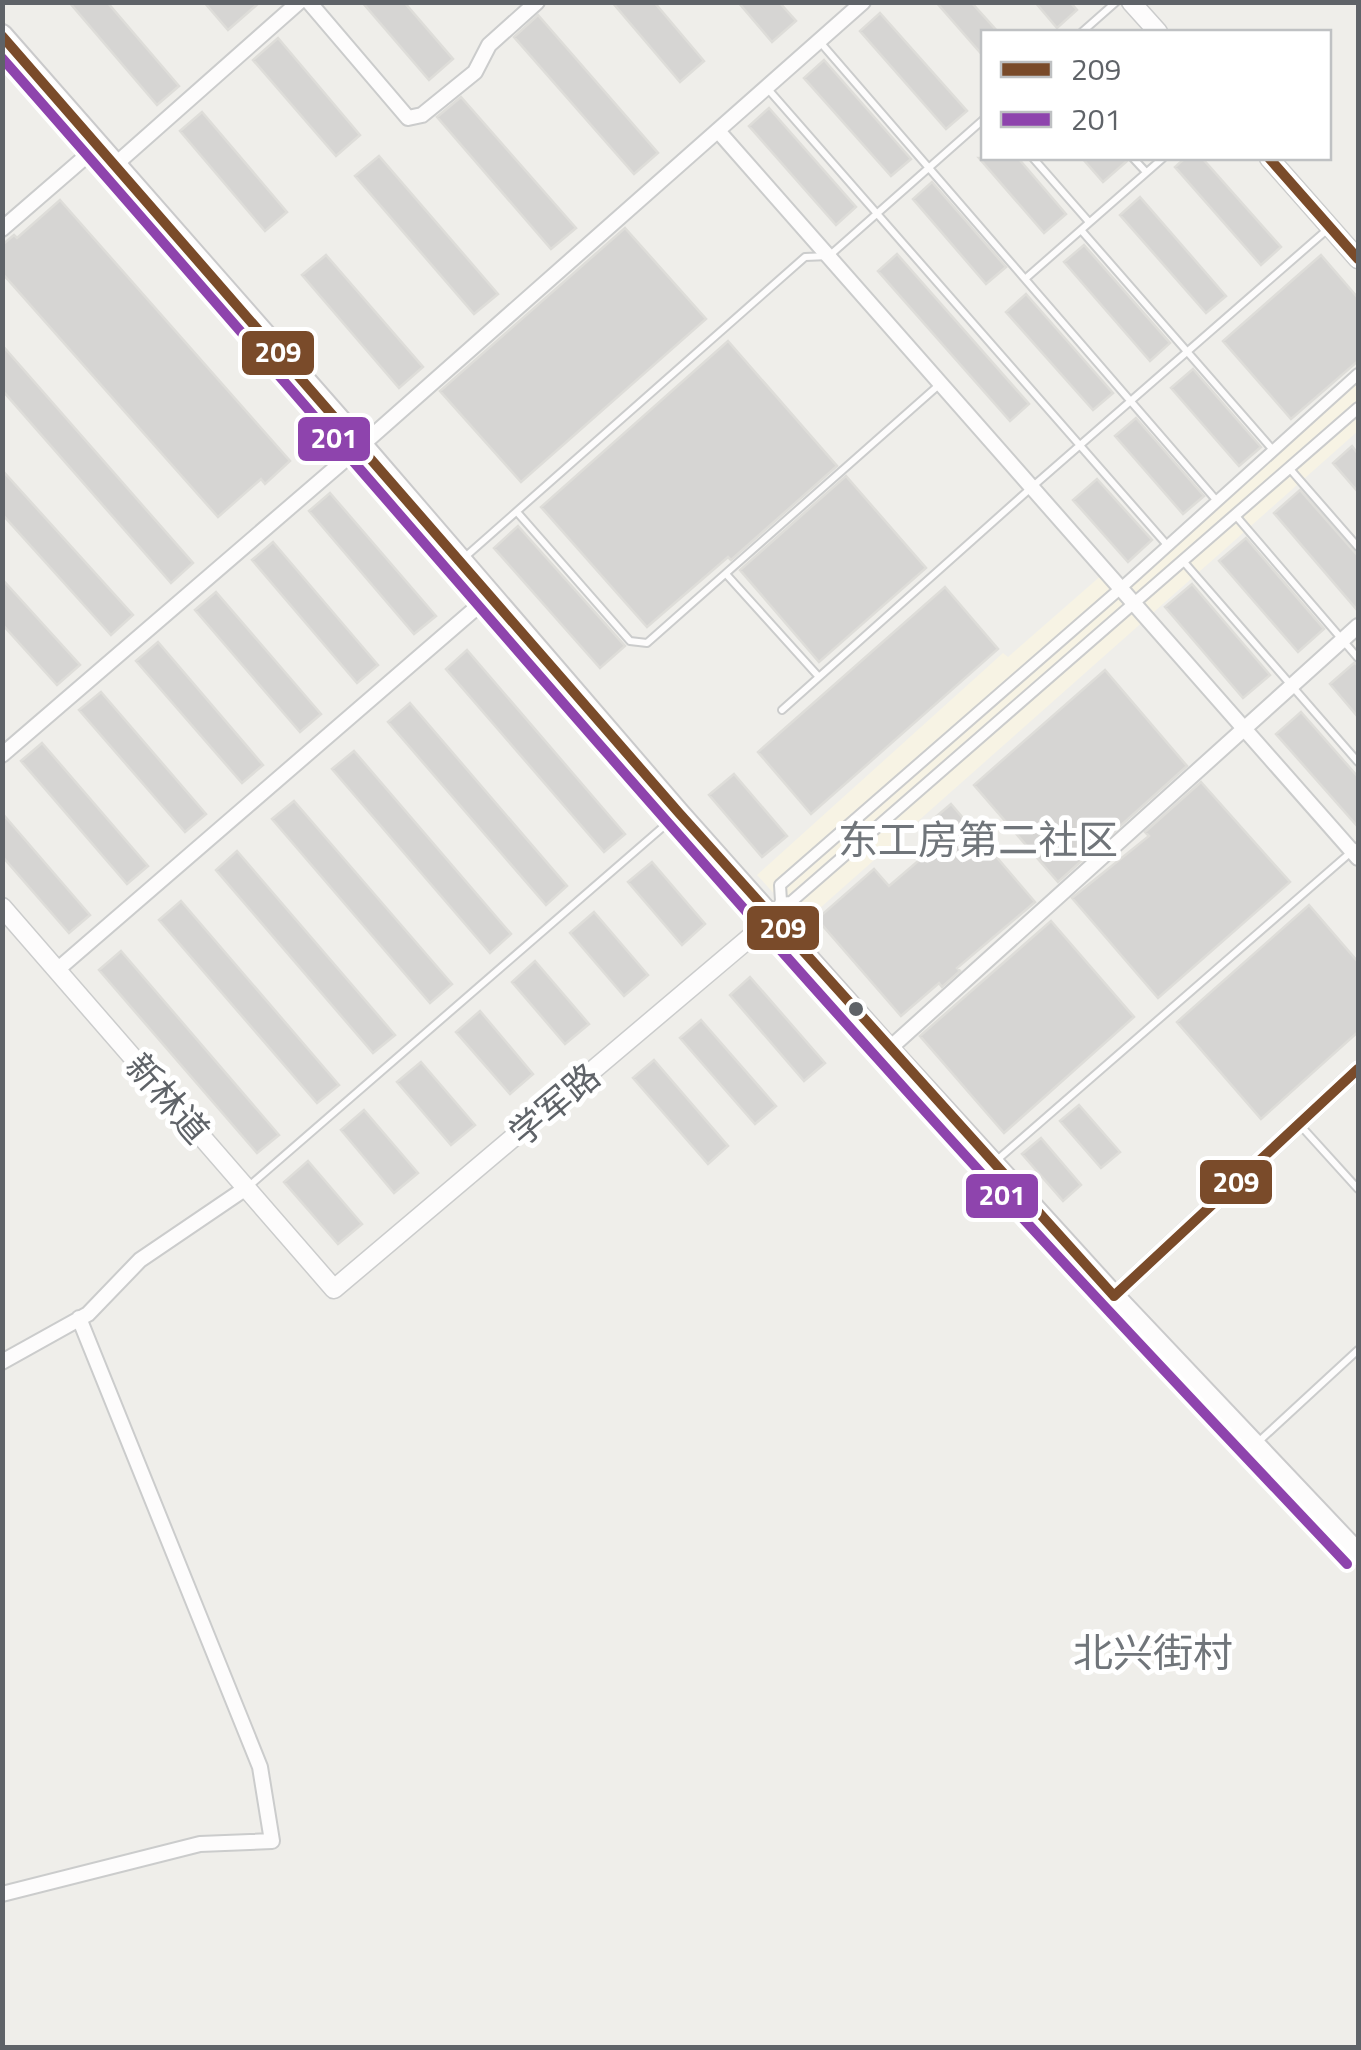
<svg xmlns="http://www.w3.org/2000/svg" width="1361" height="2050" font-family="'Titillium Web','Noto Sans SC',sans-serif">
<rect width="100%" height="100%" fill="#efeeea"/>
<path fill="#f7f3e4" d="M1358,372v59l-556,493 -45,-49 246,-222 5,4 96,-84 12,16z"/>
<path fill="#d6d5d3" stroke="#deddd9" stroke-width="2.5" d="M69,2h38l72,84 -22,19z
M204,2h56l-32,28z
M362,2h42l49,57 -24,21z
M612,2h42l50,59 -24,21z
M738,2h41l17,19 -24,21z
M936,2h35l27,30h-14v25z
M1035,2h35l7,8 -20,18z
M880,13l87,98 -21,18 -86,-98z
M538,15l120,138 -24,21 -120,-137z
M278,38l82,97 -24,21 -83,-96z
M824,60l87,99 -20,17 -87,-98z
M461,97l115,131 -25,21 -114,-132z
M769,108l87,99 -20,18 -87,-99z
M202,112l85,100 -22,19 -85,-100z
M379,156l119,138 -24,20 -119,-138z
M979,158h39l48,56 -22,19z
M1082,158h44l1,3 -24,21z
M1185,158h17l79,89 -20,18 -86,-98z
M932,182l74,85 -20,17 -73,-85z
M1140,197l86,99 -20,17 -86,-98z
M60,200l230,261 -25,23 -4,-5 -43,38 -216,-244v-28l12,-10 3,3z
M625,228l81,91 -185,163 -81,-91z
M1084,245l86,98 -20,18 -86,-99z
M897,254l132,150 -19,17 -132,-150z
M326,255l97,112 -24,21 -97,-113z
M1321,255l37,43v63l-67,58 -68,-78z
M1026,294l87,99 -20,17 -87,-98z
M728,341l109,125 -106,94 -3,-3 -81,70 -106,-120z
M2,345l191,218 -22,20 -169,-193z
M1193,369l68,78 -22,19 -68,-78z
M1136,418l68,78 -21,18 -68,-78z
M1352,446l6,8v38l-25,-29z
M2,470l131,145 -22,20 -109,-121z
M846,476l80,92 -107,94 -79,-92z
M1097,479l55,61 -24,22 -55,-62z
M1300,490l58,66v55l-84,-98z
M330,493l106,123 -22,18 -105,-123z
M518,526l107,120 -25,22 -106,-120z
M1246,538l78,91 -26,23 -79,-91z
M273,542l105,123 -21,18 -105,-123z
M2,579l78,86 -23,20 -55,-61z
M1192,584l78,91 -27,23 -78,-91z
M945,587l53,62 -187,165 -53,-62z
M216,592l105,122 -21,18 -105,-122z
M158,642l105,123 -21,18 -106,-122z
M467,650l158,184 -21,18 -158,-183z
M1354,663l4,2v52l-28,-33z
M1105,670l82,96 -129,116 -84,-97z
M101,692l105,122 -21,18 -106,-122z
M410,703l157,183 -21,19 -158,-183z
M1301,712l57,65v50l-82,-93z
M42,743l106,123 -21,18 -106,-123z
M354,751l157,183 -21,19 -158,-184z
M734,774l53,62 -25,21 -53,-62z
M1201,782l89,100 -132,116 -86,-100 77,-62 -4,-4z
M294,801l158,183 -22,19 -158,-184z
M951,804l84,98 -78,66 3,3 -18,16 -3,-4 -38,33 -84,-97 57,-50 15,17 56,-48 -14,-17z
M2,813l88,102 -21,18 -67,-77z
M237,851l158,184 -22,18 -157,-183z
M652,862l53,62 -23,21 -54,-63z
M181,901l158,184 -22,18 -158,-183z
M1309,905l49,57v70l-97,87 -84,-97z
M594,912l54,63 -24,21 -54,-63z
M1051,921l83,96 -130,116 -84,-97z
M121,951l158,184 -22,18 -158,-183z
M535,961l54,63 -24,20 -53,-62z
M750,977l75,86 -21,18 -74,-86z
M480,1011l53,63 -23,20 -54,-62z
M701,1020l75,86 -21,18 -75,-86z
M654,1060l74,86 -20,18 -75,-86z
M421,1062l54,63 -24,20 -54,-63z
M1079,1105l41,47 -19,16 -41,-47z
M364,1110l54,63 -24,20 -53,-63z
M1041,1138l40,47 -18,16 -41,-47z
M308,1161l54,63 -24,20 -54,-62z"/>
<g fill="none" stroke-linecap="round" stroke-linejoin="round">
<g stroke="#cbcccc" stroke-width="10">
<path id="service" d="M1082,32l34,-30
M820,42l397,459
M767,88l401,458
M1033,158l56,64
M1133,158l13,14
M1081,230l192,220
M1025,279l138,-121
M1290,469l68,78
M517,512l113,129 17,2 293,-259
M1236,516l122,142
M465,557l340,-300 24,-1 155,-137
M1183,561l175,201
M726,574l93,103
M782,710l250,-223 297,-259
M1300,1125l58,64
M997,1160l361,-314
M249,1186l429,-372
M1256,1444l102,-94"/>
</g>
<g stroke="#cbcccc" stroke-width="14">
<path id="pedestrian" d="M781,901l-1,-16 341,-297 237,-214
M780,903l11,-1 567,-494"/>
</g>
<g stroke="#cbcccc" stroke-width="18">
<path id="minor" d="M309,2l99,116 14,-3 53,-43 14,-27 48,-43
M719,132l639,726
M116,164l183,-162
M2,229l97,-84
M2,755l360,-310 501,-443
M57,970l434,-375
M889,1049l469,-423
M1114,1296l244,-227
M2,1362l86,-48 52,-54 106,-72
M2,1894l198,-50 72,-3 -12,-74 -181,-449"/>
</g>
<g stroke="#cbcccc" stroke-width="21">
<path id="tertiary" d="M1131,2l27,30
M1269,158l89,101
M2,907l332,382 439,-371"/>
</g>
<g stroke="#cacacb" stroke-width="24">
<path id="secondary" d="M2,35l360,410 317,368 210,236 225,247 244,258"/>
</g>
<use href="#service" stroke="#fdfcfc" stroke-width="6"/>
<use href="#pedestrian" stroke="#fdfcfc" stroke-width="10"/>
<use href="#minor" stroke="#fdfcfc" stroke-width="14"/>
<use href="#tertiary" stroke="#fdfcfc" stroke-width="18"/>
<use href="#secondary" stroke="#fdfcfc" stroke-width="20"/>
<g stroke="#fff" stroke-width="18">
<path id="bus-1" d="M2,36l677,777 435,483
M1269,158l89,101
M1114,1296l244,-227"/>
</g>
<g stroke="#fff" stroke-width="18">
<path id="bus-2" d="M2,58c293,333 579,671 876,1001 153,171 311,338 469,505"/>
</g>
<use href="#bus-1" stroke="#7a4b2a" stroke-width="10"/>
<use href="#bus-2" stroke="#8e44ad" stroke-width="10"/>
</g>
<circle fill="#5f6368" stroke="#fff" stroke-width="4" cx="856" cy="1009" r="9"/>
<g text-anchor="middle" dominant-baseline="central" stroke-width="10" stroke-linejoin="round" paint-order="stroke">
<g font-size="35" fill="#5f6368" stroke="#fff">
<text transform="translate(168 1098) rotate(49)">新林道</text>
<text transform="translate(554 1104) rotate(-40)">学军路</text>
</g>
<g font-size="40" fill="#70757a" stroke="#fff">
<text x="978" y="839">东工房第二社区</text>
<text x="1153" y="1652">北兴街村</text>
</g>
</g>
<g stroke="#fff" stroke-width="4">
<rect x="240" y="329" width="76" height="48" rx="10" fill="#7a4b2a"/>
<rect x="296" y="415" width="76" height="48" rx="10" fill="#8e44ad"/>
<rect x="745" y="904" width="76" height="48" rx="10" fill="#7a4b2a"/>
<rect x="1198" y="1158" width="76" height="48" rx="10" fill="#7a4b2a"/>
<rect x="964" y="1172" width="76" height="48" rx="10" fill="#8e44ad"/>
</g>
<g font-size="28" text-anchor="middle" font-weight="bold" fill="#fff">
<text x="278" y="362">209</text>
<text x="334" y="448">201</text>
<text x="783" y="938">209</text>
<text x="1236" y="1192">209</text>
<text x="1002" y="1205">201</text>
</g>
<rect width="1361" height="2050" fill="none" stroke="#5f6368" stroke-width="10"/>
<rect x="981" y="30" width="350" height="130" fill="#ffffff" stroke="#bfc1c3" stroke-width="2.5"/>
<rect x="1001" y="62" width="50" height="15" fill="#7a4b2a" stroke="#bfc1c3" stroke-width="2.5"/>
<text x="1071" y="80" font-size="30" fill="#5f6368">209</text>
<rect x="1001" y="112" width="50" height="15" fill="#8e44ad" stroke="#bfc1c3" stroke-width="2.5"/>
<text x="1071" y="130" font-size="30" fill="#5f6368">201</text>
</svg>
